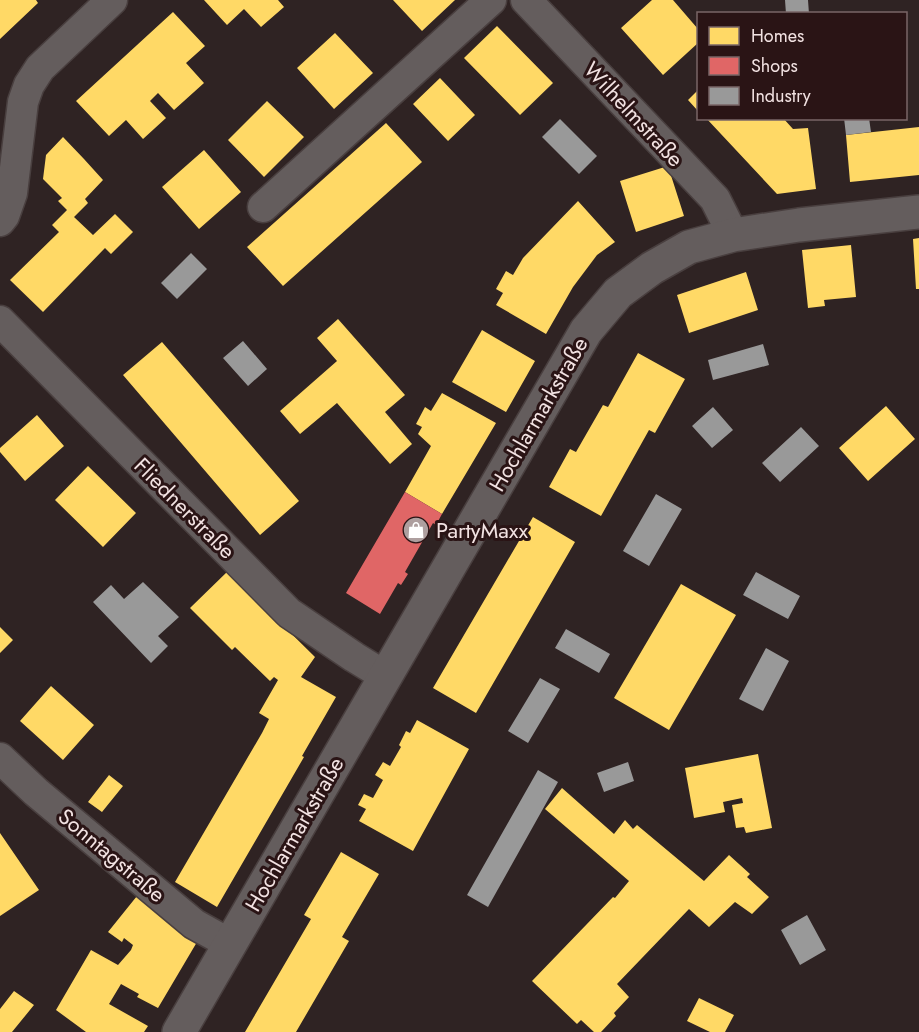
<svg xmlns="http://www.w3.org/2000/svg" width="919" height="1032" font-family="Jost,sans-serif">
<rect width="100%" height="100%" fill="#2f2323"/>
<path fill="#ffd966" d="M0,0h36l2,3 -38,36z
M204,0h74l6,7 -23,20 -17,-18 -17,16z
M393,0h62l-33,31z
M652,0h21l25,29v14l-35,32 -42,-47z
M173,12l32,34 -19,17 18,20 -30,27 -16,-17 -8,8 16,17 -23,21 -17,-19 -17,16 -33,-35z
M497,26l56,57 -33,32 -56,-57z
M335,33l38,40 -39,36 -37,-41z
M440,78l35,37 -27,26 -35,-37z
M698,90v21l-10,-11z
M267,101l37,36 -40,40 -36,-37z
M706,118h77l10,11 15,-1 8,61 -39,5z
M386,123l36,39 -139,124 -36,-39z
M919,127v48l-69,7 -4,-47z
M63,137l21,22 19,21 -18,19 3,4 -14,14 19,18 22,-21 18,18 -22,22 -6,-6 -62,64 -33,-32 49,-48 -7,-7 15,-15 -9,-9 4,-3 -19,-19 3,-24z
M204,150l37,42 -42,37 -37,-42z
M668,166l16,50 -48,16 -16,-51z
M578,201l37,41 -18,13 -24,32 -27,47 -50,-29 7,-12 -7,-4 10,-18 7,4 10,-17z
M919,238v51h-3l-3,-50z
M851,245l5,52 -32,3 1,6 -17,2 -6,-58z
M746,272l12,38 -69,23 -12,-38z
M338,319l67,76 -20,17 27,32 -22,20 -53,-61 -37,31 -20,-23 57,-50 -20,-23z
M482,330l53,31 -29,51 -54,-30z
M162,342l137,159 -39,34 -137,-160z
M638,353l47,26 -30,54 -6,-3 -48,86 -52,-29 21,-38 6,3 27,-47 5,2z
M442,393l54,30 -54,91 -37,-22 26,-46 -13,-12 4,-7 -6,-3 9,-17 6,4z
M886,406l29,33 -47,42 -29,-33z
M37,415l27,31 -39,35 -25,-29v-4z
M88,466l48,47 -33,34 -48,-47z
M533,517l42,25 -99,171 -43,-25z
M228,571l87,86 -14,20 35,20 -34,59 2,1 -87,150 -42,-25 87,-149 7,-14 -10,-6 19,-33 -4,-3 -4,4 -35,-34 -3,3 -42,-42z
M681,584l55,31 -67,115 -55,-32z
M0,627l13,13 -13,13z
M51,686l43,39 -31,35 -43,-39z
M417,720l52,29 -56,102 -54,-30 7,-12 -8,-4 6,-11 9,4 10,-18 -8,-5 8,-13 7,4 11,-19 -2,-2 7,-14 4,2z
M758,754l14,74 -26,5 -2,-6 -8,1 -4,-23 11,-2 -1,-5 -19,4 2,10 -31,6 -9,-50z
M109,775l14,11 -21,26 -14,-10z
M562,788l52,46 11,-14 8,9 4,-4 67,56 25,-26 21,19 -3,3 22,20 -17,17 -17,-12 -26,25 -20,-18 -72,75 12,13 -15,16 2,3 -15,16h-7l-13,-12 -4,4 -45,-43 81,-84 2,1 14,-17 -84,-72z
M0,833l39,57 -39,26z
M341,852l38,22 -37,63 7,4 -53,91h-51l66,-113 -7,-4z
M137,896l60,46 -39,66 -21,-11 2,-3 -18,-10 -12,20 39,22 -4,6h-58l-30,-22 35,-60 27,15 13,-15 2,-5 -9,-7 -2,4 -14,-10z
M14,991l20,14 -22,27h-12v-23z
M699,998l35,17 -9,17h-15l-23,-11z"/>
<path fill="#e06666" d="M405,492l37,22 -6,11 -3,-2 -28,49 3,2 -7,11 -3,-2 -18,31 -34,-21z"/>
<path fill="#999" d="M785,0h23l1,14h-23z
M844,118h25l2,14 -25,3z
M560,119l37,37 -18,18 -37,-37z
M191,253l16,16 -30,30 -16,-16z
M243,341l24,28 -19,17 -25,-28z
M763,344l6,21 -56,15 -5,-20z
M713,407l20,23 -21,18 -20,-22z
M801,427l18,19 -39,36 -18,-19z
M656,494l26,15 -33,57 -26,-15z
M756,572l44,24 -12,23 -45,-24z
M143,582l36,35 -21,19 10,10 -17,17 -58,-61 18,-17 13,14z
M566,629l44,25 -11,19 -44,-25z
M766,648l23,13 -26,50 -24,-12z
M540,678l20,11 -32,54 -20,-12z
M628,762l6,19 -30,11 -7,-19z
M538,770l20,12 -70,125 -21,-12z
M807,915l19,35 -26,15 -19,-35z"/>
<g fill="none" stroke-linecap="round" stroke-linejoin="round">
<g stroke="#493f3f" stroke-width="33">
<path id="minor" d="M526,0l189,199 18,36
M263,207l228,-207
M0,221l4,-5 8,-23 11,-91 6,-17 11,-17 72,-68
M0,321l289,292 65,44 31,19
M0,758l36,34 158,132 36,20"/>
</g>
<g stroke="#493f3f" stroke-width="36">
<path id="tertiary" d="M179,1032l407,-701 32,-38 34,-25 37,-21 44,-12 66,-10 120,-13"/>
</g>
<use href="#minor" stroke="#645d5d" stroke-width="30"/>
<use href="#tertiary" stroke="#645d5d" stroke-width="33"/>
</g>
<defs>
<g id="shop-disc" transform="scale(1.35)"><circle r="9.5" fill="#ae9f9f" stroke="#2a1415"/><path d="M-5-2.5h2.3a2.7 3.5 0 0 1 5.4 0H5L5.5 6h-11ZM-1.5-2.5h3a1.5 2.3 0 0 0-3 0Z" fill="#fff"/></g>
</defs>
<g fill-rule="evenodd">
<use href="#shop-disc" x="416" y="530"/>
</g>
<g text-anchor="middle" dominant-baseline="central" stroke-width="6" stroke-linejoin="round" paint-order="stroke">
<g font-size="22" fill="#f2e2e2" stroke="#2a1415">
<text transform="translate(634 114) rotate(47)">Wilhelmstraße</text>
<text transform="translate(538 414) rotate(-60)">Hochlarmarkstraße</text>
<text transform="translate(185 508) rotate(45)">Fliednerstraße</text>
<text transform="translate(294 834) rotate(-60)">Hochlarmarkstraße</text>
<text transform="translate(112 855) rotate(40)">Sonntagstraße</text>
</g>
<g font-size="22" fill="#f2e2e2" stroke="#2a1415" text-anchor="start">
<text x="436" y="530">PartyMaxx</text>
</g>
</g>
<rect x="697" y="12" width="210" height="108" fill="#2a1415" stroke="#7a6667" stroke-width="1.5"/>
<rect x="709" y="27" width="30" height="18" fill="#ffd966" stroke="#7a6667" stroke-width="1.5"/>
<text x="751" y="42" font-size="18" fill="#f2e2e2">Homes</text>
<rect x="709" y="57" width="30" height="18" fill="#e06666" stroke="#7a6667" stroke-width="1.5"/>
<text x="751" y="72" font-size="18" fill="#f2e2e2">Shops</text>
<rect x="709" y="87" width="30" height="18" fill="#999999" stroke="#7a6667" stroke-width="1.5"/>
<text x="751" y="102" font-size="18" fill="#f2e2e2">Industry</text>
</svg>
